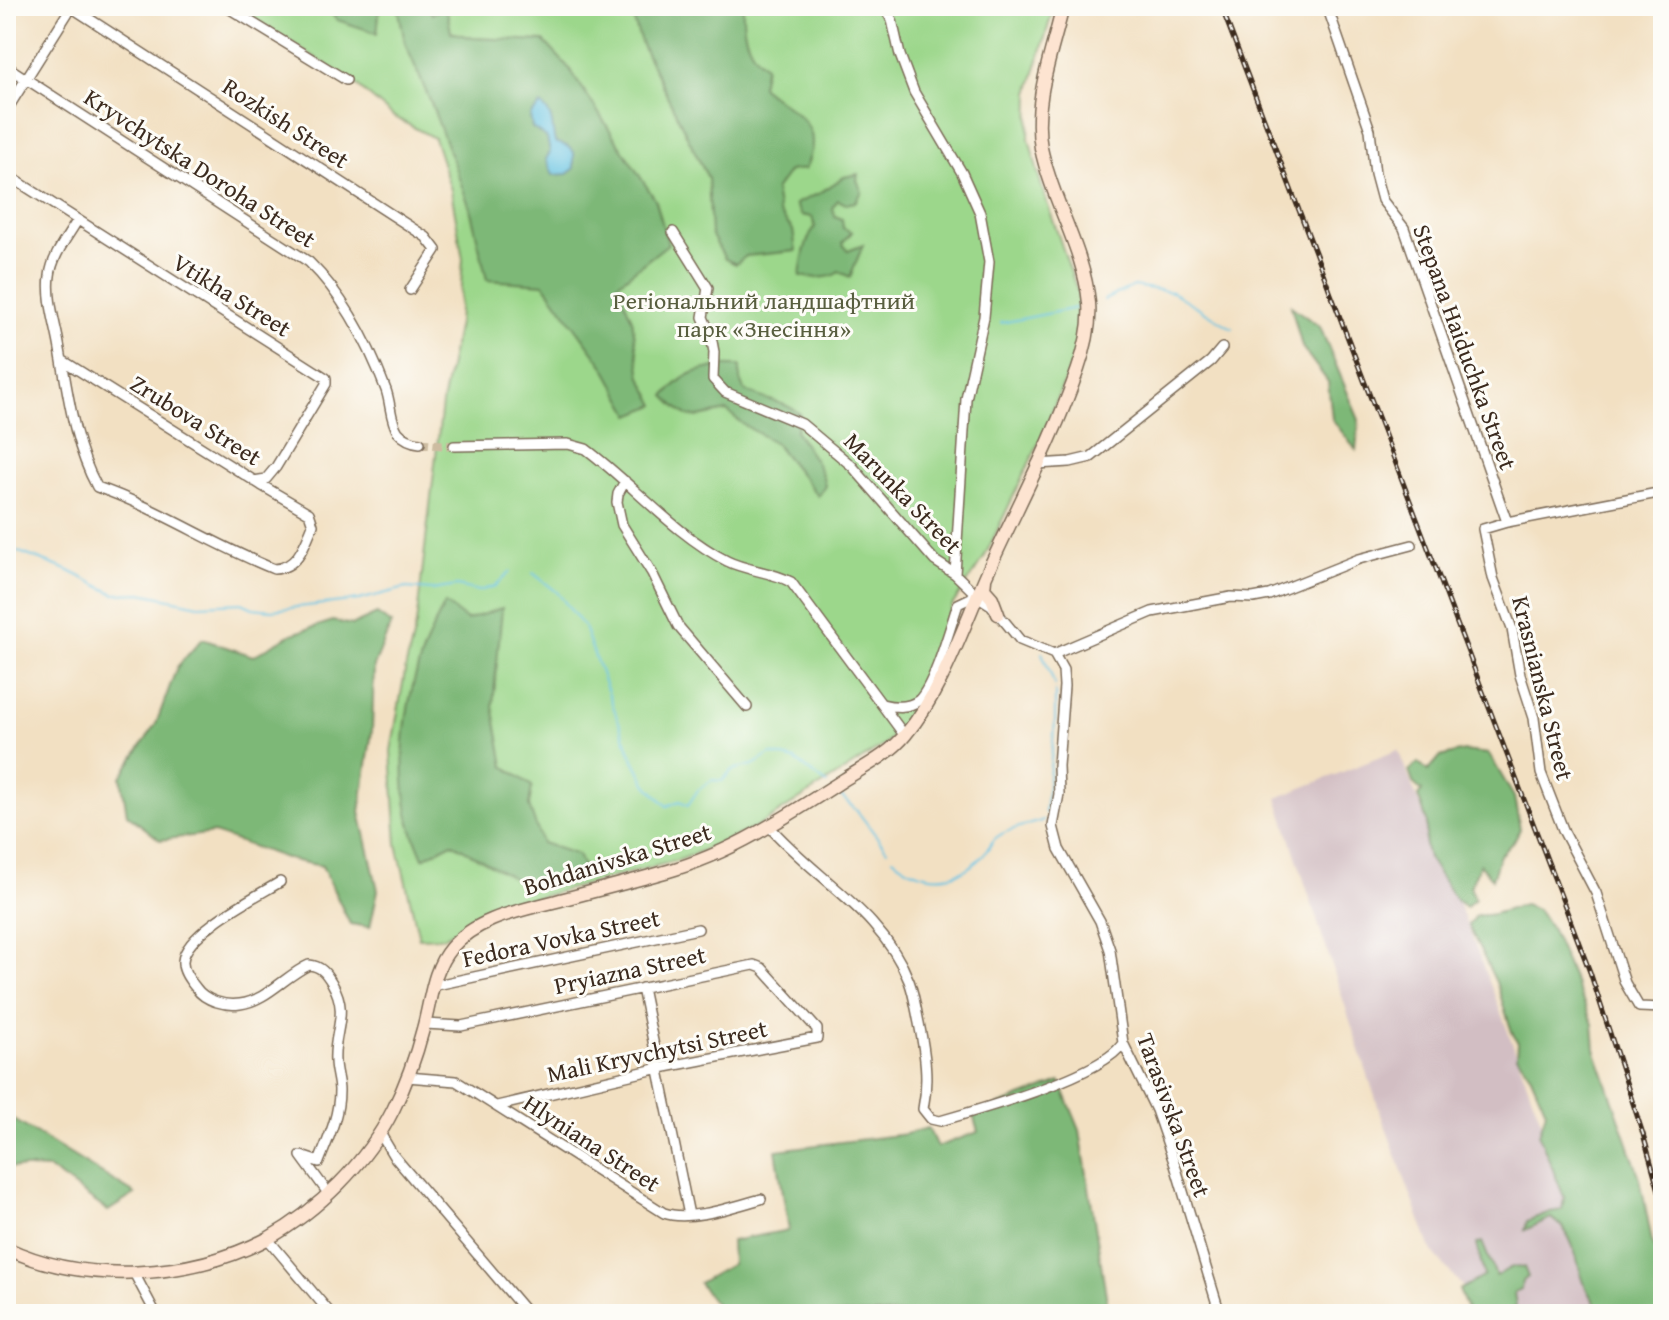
<svg xmlns="http://www.w3.org/2000/svg" width="1669" height="1320" font-family="'Gentium Book Plus',serif">
<rect width="100%" height="100%" fill="#fdfcf7"/>
<filter id="ink" filterUnits="userSpaceOnUse"><feTurbulence type="fractalNoise" baseFrequency=".0125" numOctaves="2"/><feDisplacementMap in="SourceGraphic" scale="16" xChannelSelector="R" yChannelSelector="G"/><feConvolveMatrix kernelMatrix="1 2 1 2 8 2 1 2 1" color-interpolation-filters="sRGB"/></filter>
<filter id="wash" filterUnits="userSpaceOnUse"><feTurbulence type="fractalNoise" baseFrequency=".006" numOctaves="4" result="noise"/><feDisplacementMap in="SourceGraphic" scale="32" xChannelSelector="R" yChannelSelector="G"/><feGaussianBlur stdDeviation="1.8" result="paint"/><feColorMatrix in="noise" values="0 0 0 0 0 0 0 0 0 0 0 0 0 0 0 0 0 1.4 0 .05"/><feComposite in="paint" operator="in"/></filter>
<g filter="url(#wash)">
<rect width="100%" height="100%" fill="#f2e0c2"/>
<path fill="#d2bec3" d="M1398,750l96,244 65,175 44,145h-122l-2,-9 -47,-53 -52,-140 -103,-314z"/>
<path fill="#9cd78b" stroke="#6c8054" stroke-width="2" d="M234,6h820l-24,84 -1,49 13,49 36,105 -2,60 -33,81 -59,124 -31,46 -41,111 -28,30 -129,83 -73,31 -192,51 -47,27 -24,1 -22,-94 -6,-93 15,-85 10,-41 26,-221 16,-81 5,-64 -12,-69 -17,-52 -40,-21 -45,-38z"/>
<path fill="#7db877" stroke="#5c714a" stroke-width="2" d="M324,6h56l-3,27 -40,-13z
M398,6h30l4,8 14,-8 5,26 22,6 71,3 26,28 86,132 12,43 -51,40 15,35 9,58 15,28 -25,10 -26,-47 -61,-84 -57,-4 -17,-72 -39,-105 -26,-60z
M629,6h114c-1,24 3,44 22,60l-4,20c30,27 67,35 44,83l-16,2 -14,19 4,23 14,17 3,21 -50,5 -10,8 -11,-5 -14,-25 -3,-56 -66,-133z
M858,174l-1,6 5,12 -7,10 -9,2 -8,-4 -6,8 3,8 7,3 1,9 9,4 -10,11 6,8 15,-6 -13,32 -11,-5c-10,8 -27,6 -39,4 2,-16 5,-36 15,-49l-3,-10 -11,-2 -6,-11 23,-10 26,-17z
M1291,306l29,21 39,93 -3,30 -24,-31 -4,-37 -26,-35z
M723,366h17v14l4,10c18,11 40,10 56,24l-4,17c10,19 26,34 29,55l-7,10 -43,-53 -31,-18 -17,-14c-36,7 -35,13 -62,-15 18,-22 30,-26 58,-30z
M445,604l22,16 35,-12 -9,97 11,61 28,20 -3,20 13,37 36,12 9,20 -20,9 -36,4 -79,-45 -29,15c-5,-13 -12,-27 -14,-40 -15,-73 1,-151 36,-214z
M377,614l14,10 -17,42 -2,65 -12,81 18,78 -8,37 -20,-3 -28,-58 -31,-6 -77,-27 -54,7 -33,-26 -6,-37 35,-53 21,-57 25,-28 51,17 39,-22 41,-13 20,4z
M1464,751l25,3 25,43 6,32 -6,12 -14,14 -8,24 -12,-15 -10,23 5,12 -9,8 -10,-7 -28,-42 -3,-12 2,-24 -9,-26 4,-5 -9,-8 -4,-12 9,-8 10,8 12,-14z
M1525,905l12,5 15,20 41,94 2,25 45,129 12,64 11,20v52h-63c-3,-11 -7,-13 -12,-22 -12,-22 -11,-60 -37,-74l-26,12 2,-9 23,-9 12,-2 2,-13 -25,-62 7,-24 -15,-35 -14,-20 1,-13 -6,-11 -16,-50 -28,-57 8,-10c19,2 31,-7 49,-10z
M1060,1082l20,48 29,184h-386l-24,-31 33,-19 -1,-23 58,-11 -13,-80 130,-16 22,-6 9,19 41,-15 -5,-17z
M6,1115l129,79 -27,17 -59,-42 -43,-2z
M1482,1242l14,34c10,-5 15,-12 28,-9l4,10 -6,4 -1,8 -7,3 2,14 -12,8h-35l-10,-24 25,-14 -7,-32z"/>
<path fill="#64c2e2" stroke="#507680" stroke-width="2" d="M541,105c14,11 10,22 14,37l12,4 7,6v17l-7,5 -14,1 -7,-16 4,-7 -3,-14 -15,-10 -2,-12z"/>
<g fill="none" stroke-linecap="round" stroke-linejoin="round">
<path stroke="#64c2e2" stroke-width="2" d="M1104,300l30,-14 38,6 60,36
M1001,323l75,-15
M6,549l16,4 45,17 48,24 26,-1 58,12 43,-2 11,5 19,2 87,-10 47,-12 26,2 25,-4 22,5 16,-5 15,-14
M533,573l24,19 27,35 46,125 17,33 20,21 13,-5 8,4 10,-15 14,-10 10,1 10,-11 21,-5 18,-11 24,6 32,24
M1042,653l13,32
M841,796l17,16 29,38
M1045,813l10,-90v-32
M893,858c28,24 63,26 89,-2 6,-5 9,-15 15,-19 12,-9 33,-12 47,-17"/>
</g>
</g>
<g filter="url(#ink)">
<g fill="none" stroke-linecap="round" stroke-linejoin="round">
<path stroke="#cdbca1" stroke-width="9" stroke-dasharray="9 4.5" stroke-linecap="butt" d="M420,443l34,3"/>
<g stroke="#7b6a57" stroke-width="12">
<path id="minor" d="M225,6l121,74
M883,6l9,14 8,35 14,37 48,81 18,40 9,49 -5,55 -18,82 -11,175 25,24 11,7 29,35 34,14
M1327,6l43,124 5,44 7,26 22,28 103,294
M71,7l355,230 10,13 -26,40
M6,66l303,196c35,34 60,83 77,128 5,14 4,30 12,42 6,7 13,10 22,11
M6,111l66,-105
M6,174l320,204v6l-50,83 -10,12 -12,2
M673,232l35,56 -5,29 8,19 3,16 -1,27 12,13 77,32 50,42 83,95 20,13
M62,360l199,125 48,28 4,12c-8,19 -15,43 -39,44 -61,-24 -116,-61 -177,-82 -24,-44 -29,-95 -38,-143 -4,-22 -12,-46 -9,-68 2,-20 17,-38 27,-55
M454,446l114,-2 18,5c47,35 88,85 141,112 20,10 44,10 64,21l114,154
M1037,464l33,-2 21,-5 120,-96 11,-13
M625,481l-7,13 -1,8 5,23 30,48 26,53 69,81
M1663,492l-156,30 -24,7 10,49 19,51 8,46 14,43 7,55 23,59 32,61 29,90 14,24 24,1
M1054,654l9,16 1,16 -6,80 1,28 -6,32 6,23 41,72 10,29 13,93 33,67 19,55 45,149
M1054,654l98,-42 79,-15 22,1 16,-3 90,-36 53,-14
M882,704c12,3 26,5 37,-4 16,-16 31,-73 39,-96l19,-9
M769,826c45,52 114,87 140,155 5,13 7,28 10,42 6,30 10,56 4,86l8,10 9,2c39,-11 162,-45 183,-78
M280,882c-23,14 -95,50 -97,79 -1,10 7,20 13,27 9,13 29,18 44,16 26,-3 46,-29 69,-39 12,1 17,8 23,18 18,31 1,48 3,78 0,10 4,20 4,30 0,26 -11,48 -20,71l-18,-6 27,37
M432,986l266,-57
M642,988l47,227
M425,1024l36,2 293,-61 8,3 55,61v9l-157,30 -163,38
M407,1077l49,4 208,132c26,9 71,-7 97,-14
M380,1133l13,22 135,159
M267,1238l64,76
M133,1271l23,43"/>
</g>
<g stroke="#7b6a57" stroke-width="15">
<path id="secondary" d="M985,579l-1,10 8,9 6,16
M6,1248c78,37 184,31 261,-9 51,-28 100,-77 126,-129 13,-26 23,-54 30,-81 8,-28 9,-59 28,-81 27,-32 74,-38 113,-49 37,-10 74,-19 111,-30 33,-10 66,-26 96,-44 25,-14 49,-30 74,-46 21,-13 45,-25 61,-45 37,-44 58,-110 82,-163 30,-66 66,-133 90,-202 7,-20 13,-44 11,-66 -5,-54 -37,-102 -48,-155 -9,-46 12,-98 22,-142"/>
</g>
<use href="#minor" stroke="#fff" stroke-width="9"/>
<use href="#secondary" stroke="#fde4d1" stroke-width="12"/>
<g stroke="#3b2a1e" stroke-width="5">
<path id="rail" d="M1221,6l369,966 53,162 20,71"/>
</g>
<use href="#rail" stroke="#fdfcf7" stroke-width="2" stroke-dasharray="6" stroke-linecap="butt"/>
</g>
</g>
<g text-anchor="middle" dominant-baseline="central" stroke-width="6" stroke-linejoin="round" paint-order="stroke">
<g font-size="24" fill="#3b2a1e" stroke="#fdfcf7">
<text transform="translate(286 123) rotate(33)">Rozkish Street</text>
<text transform="translate(200 168) rotate(33)">Kryvchytska Doroha Street</text>
<text transform="translate(232 295) rotate(32)">Vtikha Street</text>
<text transform="translate(1465 347) rotate(70)">Stepana Haiduchka Street</text>
<text transform="translate(196 420) rotate(32)">Zrubova Street</text>
<text transform="translate(903 493) rotate(46)">Marunka Street</text>
<text transform="translate(1543 688) rotate(76)">Krasnianska Street</text>
<text transform="translate(617 859) rotate(-17)">Bohdanivska Street</text>
<text transform="translate(561 938) rotate(-12)">Fedora Vovka Street</text>
<text transform="translate(630 970) rotate(-12)">Pryiazna Street</text>
<text transform="translate(657 1051) rotate(-12)">Mali Kryvchytsi Street</text>
<text transform="translate(1174 1115) rotate(70)">Tarasivska Street</text>
<text transform="translate(592 1143) rotate(33)">Hlyniana Street</text>
</g>
<g font-size="24" fill="#585e3f" stroke="#fdfcf7">
<text x="764" y="300">Регіональний ландшафтний<tspan x="764" dy="28">парк «Знесіння»</tspan></text>
</g>
</g>
<rect width="1669" height="1320" fill="none" stroke="#fdfcf7" stroke-width="32"/>
</svg>
